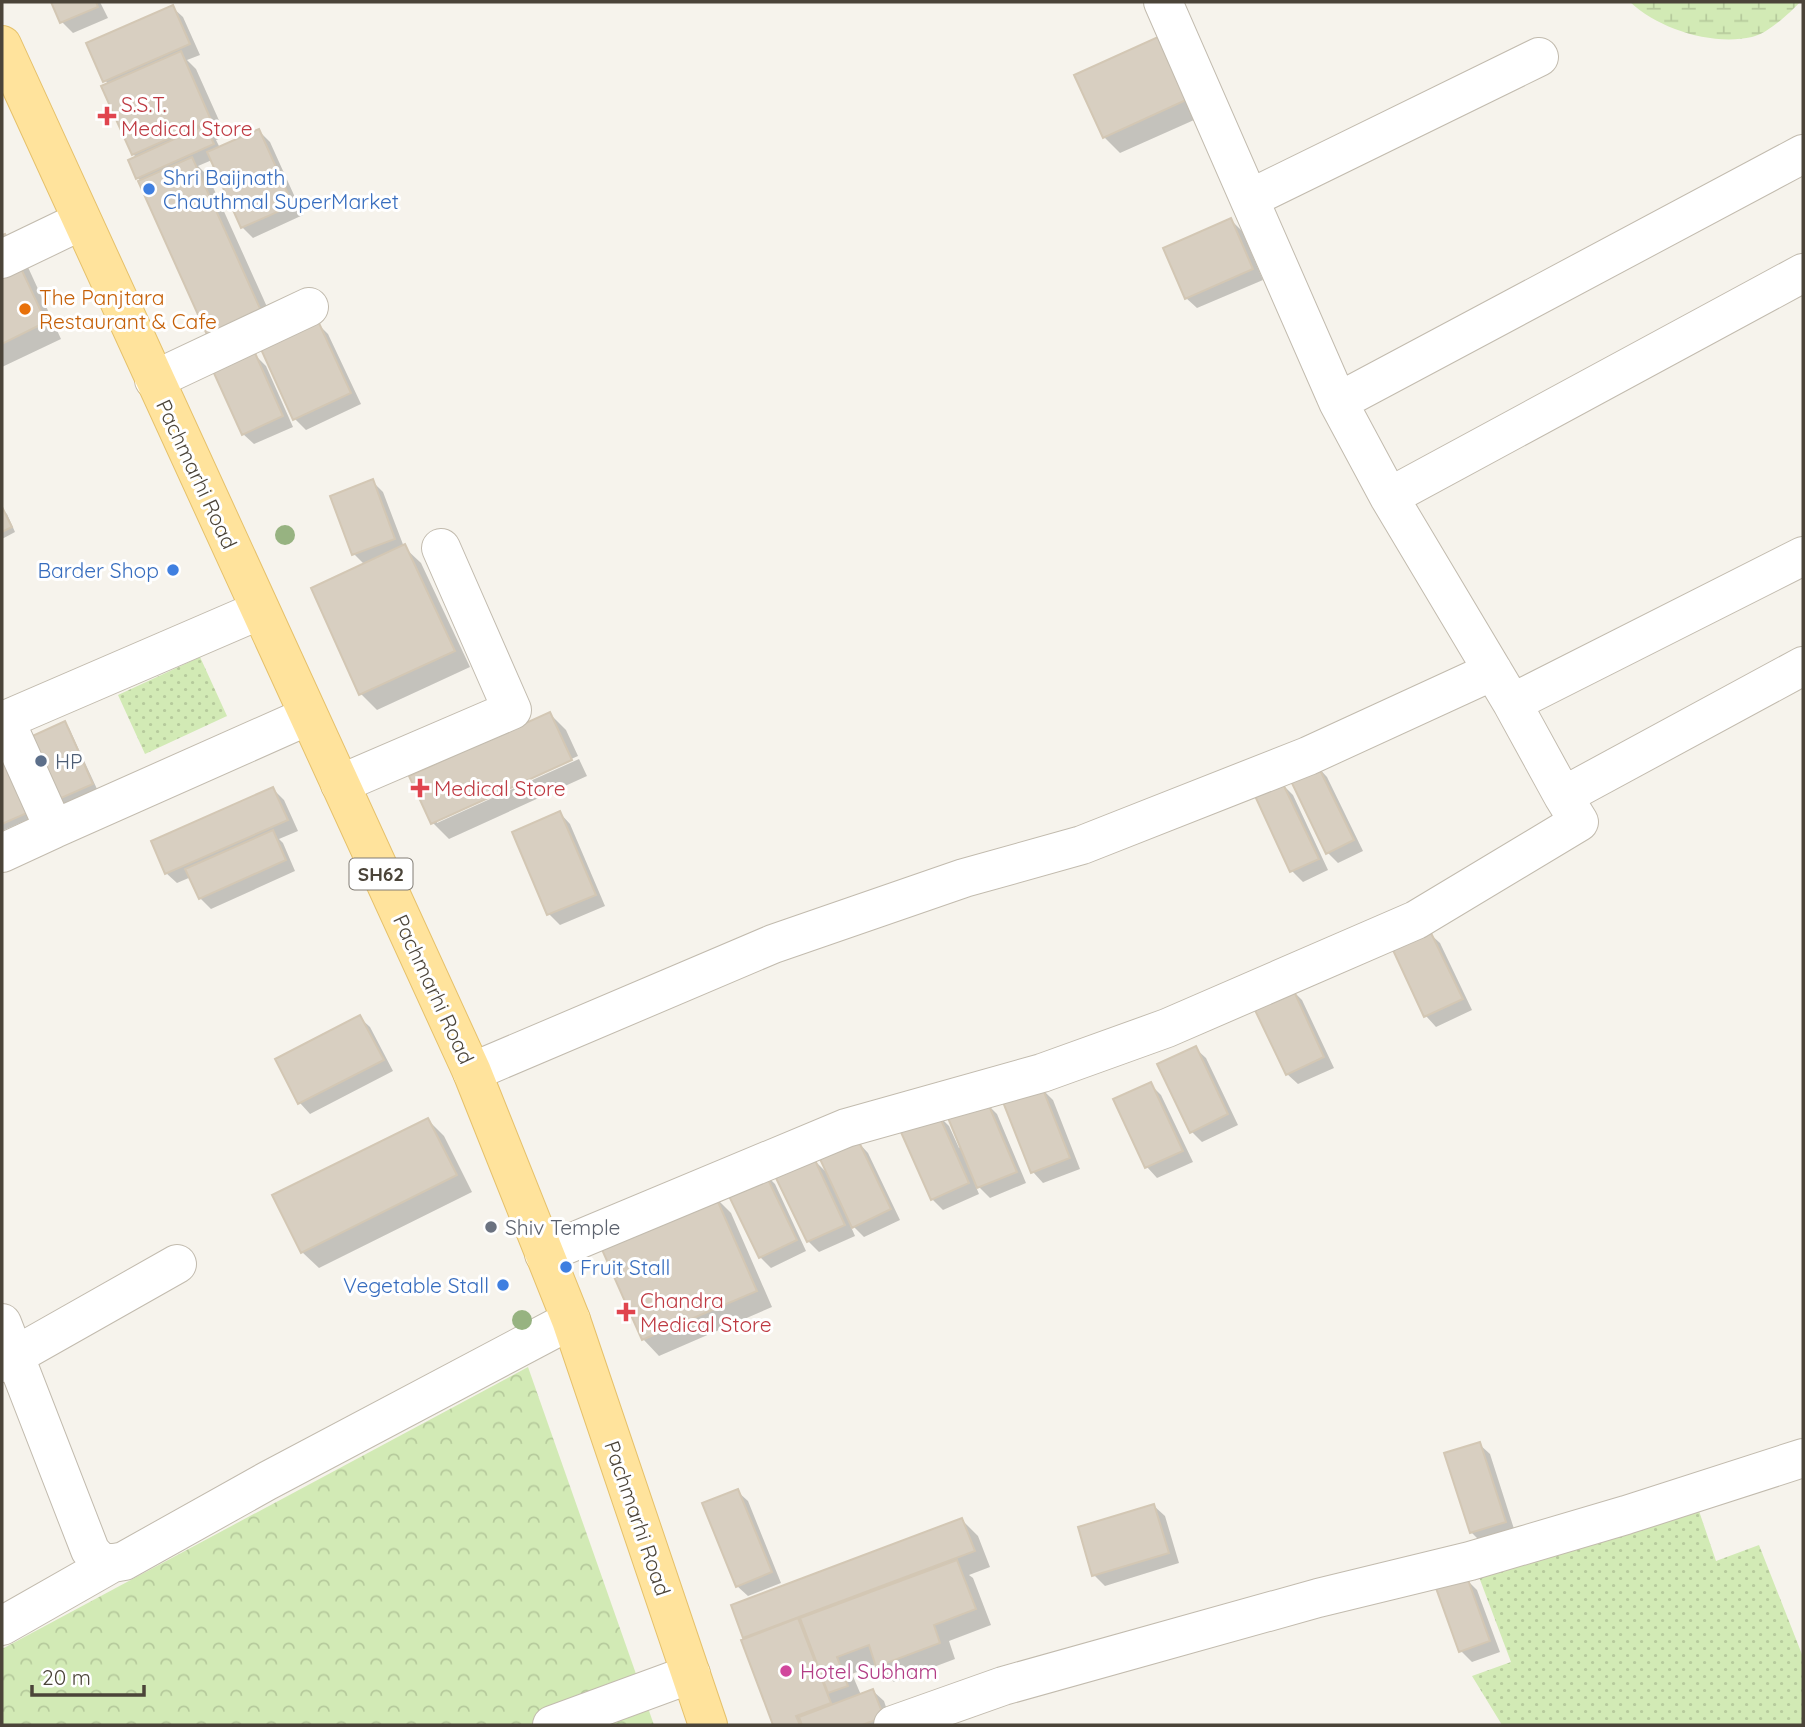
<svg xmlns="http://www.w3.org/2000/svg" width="1805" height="1727" font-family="Quicksand,sans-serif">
<defs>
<pattern id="grass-dots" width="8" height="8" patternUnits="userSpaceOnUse" patternTransform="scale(1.75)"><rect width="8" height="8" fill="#d2eab5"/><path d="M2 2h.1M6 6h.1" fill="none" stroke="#b6ca9c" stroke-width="1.8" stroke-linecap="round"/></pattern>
<pattern id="forest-crowns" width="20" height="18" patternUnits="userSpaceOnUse" patternTransform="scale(1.75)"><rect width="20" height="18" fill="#d2eab5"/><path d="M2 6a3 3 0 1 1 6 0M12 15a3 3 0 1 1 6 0" fill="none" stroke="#b6ca9c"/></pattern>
<pattern id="wetland-marsh" width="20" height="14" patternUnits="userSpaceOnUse" patternTransform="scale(1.75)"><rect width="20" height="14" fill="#d2eab5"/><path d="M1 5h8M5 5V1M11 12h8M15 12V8" fill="none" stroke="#b6ca9c"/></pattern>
</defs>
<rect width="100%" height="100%" fill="#f6f3ec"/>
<path fill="url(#grass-dots)" d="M200,657l27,59 -82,38 -27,-59z
M1699,1511l17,50 43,-16 44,112v68h-301l-30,-49 39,-14 -32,-85z"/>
<path fill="url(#forest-crowns)" d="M528,1367l126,358h-652v-76z"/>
<path fill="url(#wetland-marsh)" d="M1630,2h170c-10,11 -33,32 -48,35 -40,9 -93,-8 -122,-35z"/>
<path fill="#0003" d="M53,2h47l8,16 -35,15 -11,-11z
M172,7l11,10 17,38 -13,5 9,9 30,67 -10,4 4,8 39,-17 11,11 33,73 -50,23 -11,-11 -30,-67 -14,6 10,10 69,153 -139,-151 -1,-20 -4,-4 -25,-69 -20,-41z
M1169,34l43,78 -92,41 -16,-16z
M1231,220l11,11 21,49 -66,28 -11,-10z
M5,236l16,16 40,87 -59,28v-130z
M317,323l11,11 33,70 -55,26 -11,-11z
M255,355l11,11 27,61 -39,17 -11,-10z
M372,481l11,11 21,55 17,16 49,104 -93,43 -16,-16 4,-129 -11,-11z
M2,510l5,4 8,18 -13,7z
M550,714l16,16 12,26 -141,63v4l142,-64 8,17 -138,63 -17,-17z
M64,723l5,5 28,61 -95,42v-79z
M1317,766l10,11 36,74 -25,12 -11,-11z
M1282,784l11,11 35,75 -25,12 -11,-11z
M273,789l11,11 14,31 -19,8 4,4 12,28 -84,38 -11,-11 -9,-21 -14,6 -11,-10z
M560,813l10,11 35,82 -45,19 -11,-11 -35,-82z
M1429,933l11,10 32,67 -36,17 -10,-11z
M1291,989l11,11 32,68 -36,16 -11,-10z
M359,1017l11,10 23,44 -83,43 -10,-11 -23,-43z
M1195,1048l11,10 32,67 -36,17 -10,-10z
M1150,1084l11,11 32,67 -36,16 -10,-11 -32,-67z
M1042,1089l11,11 27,69 -37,14 -10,-11z
M986,1103l11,11 29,69 -36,15 -16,-16 5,12 -36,16 -11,-11 6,-84 11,11 10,22 3,-1z
M428,1120l16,16 28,56 -153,76 -17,-16z
M858,1142l10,11 32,67 -36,17 -15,-15 6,14 -36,16 -11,-11 4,-83 16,16z
M764,1173l11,11 31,67 -35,17 -11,-11z
M715,1197l16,16 41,94 -113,49 -16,-17z
M1479,1444l11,10 25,78 -33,11 -11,-11z
M737,1491l11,10 33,82 -33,13 -11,-10z
M1154,1506l11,10 14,47 -74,23 -11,-11z
M962,1520l16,16 12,31 -21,8 4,3 18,47 -42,16 6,18 -61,23 -17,-18 -25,10 9,21 12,-4 11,10 8,24h-117l-32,-84 3,-1 -13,-34z
M1466,1579l11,11 23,62 -28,10 -11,-11z"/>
<path fill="#d8cfc1" stroke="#d3c7b4" stroke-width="2" d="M51,2h45l2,5 -38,16z
M173,5l17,39 -87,38 -17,-39z
M1169,32l28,63 -94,43 -29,-63z
M181,51l30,69 -79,35 -31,-69z
M205,125l9,19 -78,35 -8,-19z
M259,129l34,76 -52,23 -34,-76z
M192,157l70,156 -54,24 -70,-156z
M1231,218l22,51 -68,30 -22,-51z
M5,234l41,88 -44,22v-109z
M318,321l33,72 -58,27 -33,-73z
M255,353l28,63 -41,19 -29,-64z
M373,479l22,60 -43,16 -22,-59z
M2,507l10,20 -10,5z
M405,544l50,107 -96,44 -48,-107z
M550,712l22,48 -141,64 -22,-48z
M65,721l28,63 -91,40v-74z
M1317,764l37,76 -28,14 -37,-77z
M1282,782l37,77 -29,13 -35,-76z
M273,787l15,33 -123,54 -14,-33z
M560,811l36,84 -49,20 -35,-83z
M273,830l13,30 -87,39 -14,-30z
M1430,931l33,68 -39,18 -32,-69z
M1292,987l32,70 -38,18 -33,-69z
M360,1015l24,45 -86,44 -23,-45z
M1196,1046l32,68 -38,19 -33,-69z
M1151,1082l32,69 -38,17 -32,-69z
M1042,1087l28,71 -39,15 -28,-71z
M987,1101l30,71 -40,16 -29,-70z
M938,1113l31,70 -38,17 -31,-70z
M428,1118l29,57 -156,78 -29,-58z
M858,1140l33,69 -39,19 -32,-69z
M813,1156l32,69 -38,17 -33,-68z
M764,1171l33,69 -38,18 -33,-68z
M715,1195l42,96 -115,49 -42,-95z
M1480,1442l26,80 -36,11 -26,-80z
M738,1489l34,83 -36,15 -34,-84z
M1154,1504l15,49 -77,23 -14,-49z
M962,1518l13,33 -232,87 -12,-33z
M957,1560l19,49 -42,16 6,18 -64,24 -7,-22 -32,12 11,29 -20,7 -28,-75z
M1467,1577l23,64 -31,11 -23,-64z
M798,1618l33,85 -35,13 4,9h-27l-32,-85z
M873,1689l11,28 -22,8h-60l-3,-8z"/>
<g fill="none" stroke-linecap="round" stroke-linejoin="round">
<g stroke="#c2bbae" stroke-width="40">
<path id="minor" d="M1163,2l175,400 51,95 123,206 51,93 240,-130
M1251,198l288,-141
M2,259l79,-38
M154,380l155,-73
M1338,402l465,-248
M1389,497l414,-224
M1512,703l291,-147
M5,720l255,-110
M2,722l3,-2 49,109 -52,24
M340,784l172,-74 -71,-162
M54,829l254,-113
M472,1072l301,-128 191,-66 118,-33 226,-89 185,-85
M544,1254l302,-126 196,-55 125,-45 249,-108 163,-98 -16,-26
M2,1323l88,227c10,14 17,15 34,11l143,-80 304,-161
M2,1363l175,-99
M2,1626l107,-61
M552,1725l139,-51
M893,1725l110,-39 315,-88 152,-37 156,-46 177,-57"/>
</g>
<g stroke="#e6c16a" stroke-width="40">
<path id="major" d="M2,45l470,1027 99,248 137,405"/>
</g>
<use href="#minor" stroke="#fff" stroke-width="38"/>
<use href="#major" stroke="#ffe39c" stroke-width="38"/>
</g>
<g fill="#97b381">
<circle cx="285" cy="535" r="10"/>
<circle cx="522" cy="1320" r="10"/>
</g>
<g fill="#e0444e" stroke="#fff" stroke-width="2.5">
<path d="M103.5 105.5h7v7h7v7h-7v7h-7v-7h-7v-7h7z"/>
<path d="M416.5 777.5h7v7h7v7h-7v7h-7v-7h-7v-7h7z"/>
<path d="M622.5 1301.5h7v7h7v7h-7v7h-7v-7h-7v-7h7z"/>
</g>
<g fill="#3f7fe0" stroke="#fff" stroke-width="2.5">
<circle cx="149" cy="189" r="7"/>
<circle cx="173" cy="570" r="7"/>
<circle cx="566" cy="1267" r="7"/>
<circle cx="503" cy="1285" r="7"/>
</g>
<circle fill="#e8710a" stroke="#fff" stroke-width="2.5" cx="25" cy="309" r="7"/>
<circle fill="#5c6f8a" stroke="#fff" stroke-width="2.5" cx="41" cy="761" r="7"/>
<circle fill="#6b7280" stroke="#fff" stroke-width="2.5" cx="491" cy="1227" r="7"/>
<circle fill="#d1479c" stroke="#fff" stroke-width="2.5" cx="786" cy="1671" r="7"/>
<g text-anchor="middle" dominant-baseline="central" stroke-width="6" stroke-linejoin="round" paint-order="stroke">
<rect fill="#fff" stroke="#817c74" stroke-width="2" x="349.5" y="858.5" width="63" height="31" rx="5"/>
<g font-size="19" font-weight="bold" fill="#4b4439">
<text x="381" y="874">SH62</text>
</g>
<g font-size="21" fill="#be3a42" stroke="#fff" text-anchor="start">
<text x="121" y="104">S.S.T.<tspan x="121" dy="24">Medical Store</tspan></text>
<text x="434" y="788">Medical Store</text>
<text x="640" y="1300">Chandra<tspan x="640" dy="24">Medical Store</tspan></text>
</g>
<g font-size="21" fill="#366cbe" stroke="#fff" text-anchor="start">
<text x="163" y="177">Shri Baijnath<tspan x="163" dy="24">Chauthmal SuperMarket</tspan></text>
<text x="159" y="570" text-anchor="end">Barder Shop</text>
<text x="580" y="1267">Fruit Stall</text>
<text x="489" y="1285" text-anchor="end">Vegetable Stall</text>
</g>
<g font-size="21" fill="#c56008" stroke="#fff" text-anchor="start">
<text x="39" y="297">The Panjtara<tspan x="39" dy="24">Restaurant &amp; Cafe</tspan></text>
</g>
<g font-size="21" fill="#4b4439" stroke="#fff">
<text transform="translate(197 474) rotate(65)">Pachmarhi Road</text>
<text transform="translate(434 989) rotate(65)">Pachmarhi Road</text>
<text transform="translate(638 1518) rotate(71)">Pachmarhi Road</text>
</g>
<g font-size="21" fill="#4e5e75" stroke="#fff" text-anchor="start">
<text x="55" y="761">HP</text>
</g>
<g font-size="21" fill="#5b616d" stroke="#fff" text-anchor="start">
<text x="505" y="1227">Shiv Temple</text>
</g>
<g font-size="21" fill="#b23c85" stroke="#fff" text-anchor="start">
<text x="800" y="1671">Hotel Subham</text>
</g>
</g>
<rect width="1805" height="1727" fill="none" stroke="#4b4439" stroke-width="7"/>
<path d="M32 1685v10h112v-10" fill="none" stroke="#4b4439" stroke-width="3.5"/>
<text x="42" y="1685" font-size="21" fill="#4b4439" stroke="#ffffff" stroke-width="5" paint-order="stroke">20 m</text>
</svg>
